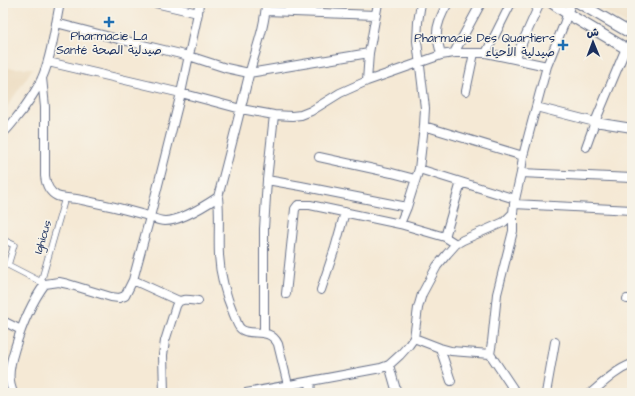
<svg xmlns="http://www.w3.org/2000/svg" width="635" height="396" font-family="'Architects Daughter','Playpen Sans Arabic',sans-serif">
<rect width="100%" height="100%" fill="#f7f3e8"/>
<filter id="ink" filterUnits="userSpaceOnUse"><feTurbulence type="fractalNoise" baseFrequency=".025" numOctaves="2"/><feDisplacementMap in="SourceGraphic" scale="8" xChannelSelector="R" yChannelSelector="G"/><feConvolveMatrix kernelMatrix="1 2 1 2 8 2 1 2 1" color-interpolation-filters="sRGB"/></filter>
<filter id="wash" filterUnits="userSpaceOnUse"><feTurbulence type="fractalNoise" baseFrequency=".012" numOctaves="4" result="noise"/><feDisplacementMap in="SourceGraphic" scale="16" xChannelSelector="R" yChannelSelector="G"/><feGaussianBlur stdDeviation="0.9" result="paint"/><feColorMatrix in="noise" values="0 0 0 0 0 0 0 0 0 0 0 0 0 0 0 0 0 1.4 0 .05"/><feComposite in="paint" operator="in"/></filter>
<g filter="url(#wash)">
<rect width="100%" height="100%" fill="#f5e9d5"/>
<path fill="#ebd8ba" d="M589,3h43v24z
M3,68h30l-30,45z"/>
</g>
<g filter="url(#ink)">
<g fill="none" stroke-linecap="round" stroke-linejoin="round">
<g stroke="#677088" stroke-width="7">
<path id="pedestrian" d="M3,240l11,5 -6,20 35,18
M41,282l24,-84"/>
</g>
<g stroke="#677088" stroke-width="10">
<path id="minor" d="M266,11l110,4
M198,13l1,-10
M56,23l62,16 71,17 37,12 23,5 120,-20
M454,53l27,-50
M486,53l25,-50
M441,55c-1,-6 -3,-12 -4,-19 -1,-11 5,-23 11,-33
M515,59l25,-56
M48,62l133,31 60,16 33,6 18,1 9,-1 10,-4 29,-18 27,-12 74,-26 13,-2h32l61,13
M42,78l3,29v69c1,9 4,16 12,20 8,3 17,2 25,4 21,4 42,9 63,15 6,2 13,6 20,6 15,0 41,-16 53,-24 11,-41 21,-82 31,-122 6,-24 16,-47 17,-72
M367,81l2,-28 9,-50
M466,91l8,-38
M536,107l59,15 37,6
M424,126l99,30
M3,133c7,-6 12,-14 18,-21 8,-11 16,-22 21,-34 10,-22 13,-52 18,-75
M586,147l9,-25 31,-74
M319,157l73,16 23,6
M419,169l96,30
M521,173l111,5
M267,180l34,6 106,21
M218,197c2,19 0,39 1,58 1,20 7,41 15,60 2,4 3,11 7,14 9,8 28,-3 37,15l10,41
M514,204l118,6
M400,224l7,-17 12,-38 5,-43 1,-18 -8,-67 1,-19 3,-19
M445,237l16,-55
M133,280l46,21
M321,290l14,-42 10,-36
M286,294l9,-85 3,-4h12l90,19 45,13 11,7
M627,299h5
M3,321l18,9
M264,333v-104l3,-49 7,-65
M414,338l26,10 11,3 39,3 26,39
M440,348l11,33
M490,354l2,-12 5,-48 16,-63v-18
M389,365l8,28
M13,393c-1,-4 -3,-8 -3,-12 -2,-11 2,-23 5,-33 7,-23 16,-45 30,-64l14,-2 9,2 43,13 8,1 6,-2 8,-16 17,-63 31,-124 17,-80 -43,-10
M164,393l-1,-38 2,-14 11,-35c3,-9 14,-6 22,-5
M246,393l135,-25 8,-3 11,-10 9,-10 5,-7 4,-30 4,-14 15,-28 10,-12 9,-10 7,-4 41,-18 9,-9 1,-9 7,-31 2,-17 13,-49 11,-41 17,-42 7,-21
M310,393l1,-12
M546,393l9,-51
M591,393c13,-11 25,-23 41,-29"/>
</g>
<g stroke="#677088" stroke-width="12">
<path id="tertiary" d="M552,3l16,11 64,38
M579,3l53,31"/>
</g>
<use href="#pedestrian" stroke="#fff" stroke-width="5.5"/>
<use href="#minor" stroke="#fff" stroke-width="8"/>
<use href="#tertiary" stroke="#fff" stroke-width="10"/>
</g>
</g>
<g fill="#1f6fb2" stroke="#f7f3e8" stroke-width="1.5">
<path d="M107 16h4v4h4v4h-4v4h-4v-4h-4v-4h4z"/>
<path d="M561 39h4v4h4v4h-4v4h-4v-4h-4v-4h4z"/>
</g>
<g text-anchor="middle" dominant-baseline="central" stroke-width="3.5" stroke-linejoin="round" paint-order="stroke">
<g font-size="12" fill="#1b2f5e" stroke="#f7f3e8">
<text x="109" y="36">Pharmacie La<tspan x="109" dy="14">Santé صيدلية الصحة</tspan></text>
<text x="555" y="38" text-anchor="end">Pharmacie Des Quartiers<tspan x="555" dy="14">صيدلية الأحياء</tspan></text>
</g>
<g font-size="12" fill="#1b2f5e" stroke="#f7f3e8">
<text transform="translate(43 237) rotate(-73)">Ighious</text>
</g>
</g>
<rect width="635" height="396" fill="none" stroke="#f7f3e8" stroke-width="16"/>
<g transform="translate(593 42) rotate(359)" stroke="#f7f3e8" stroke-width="3" paint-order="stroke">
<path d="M0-3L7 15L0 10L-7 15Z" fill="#1b2f5e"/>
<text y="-6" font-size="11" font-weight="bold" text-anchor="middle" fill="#1b2f5e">ش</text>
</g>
</svg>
